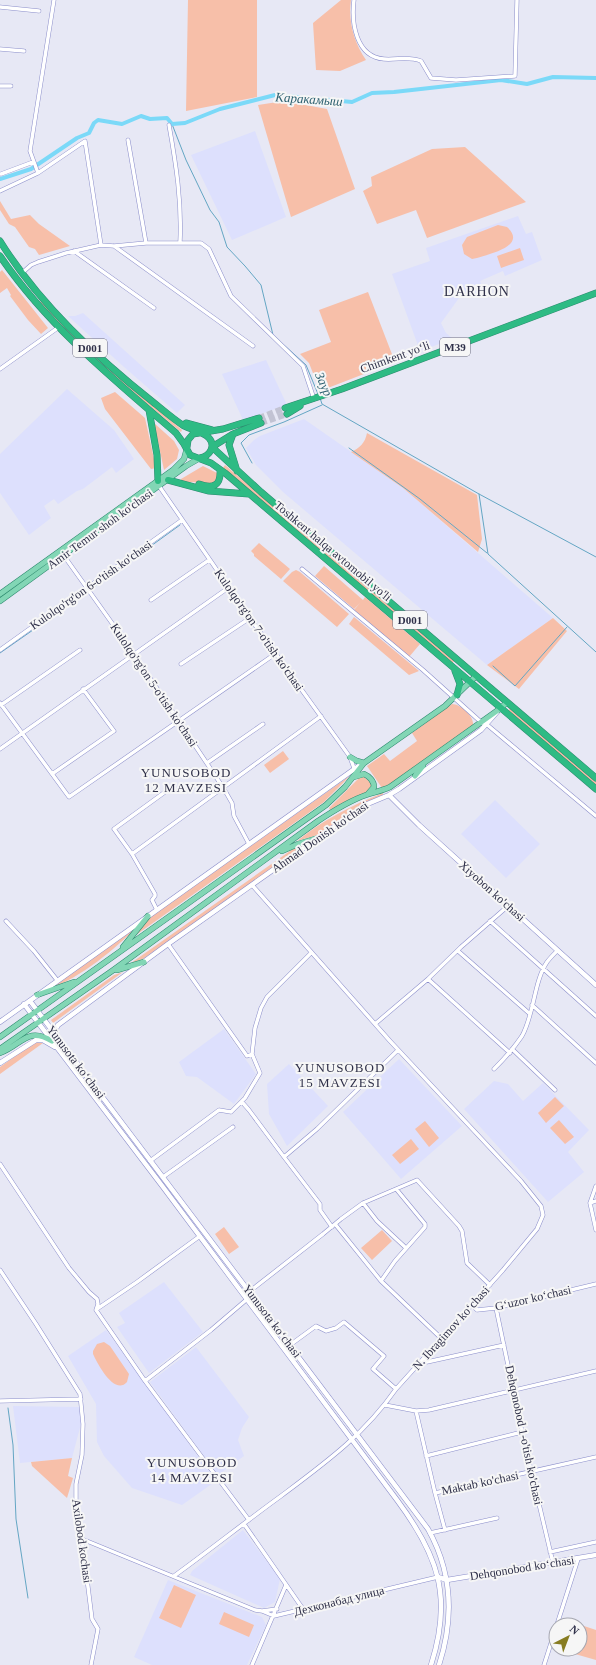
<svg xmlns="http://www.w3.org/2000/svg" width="596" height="1665" font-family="Georgia,serif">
<rect width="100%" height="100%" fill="#e7e8f5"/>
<path fill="#dde0fd" d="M255,131l31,86 -54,23 -41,-85z
M518,216l8,18 6,-2 10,28 -37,16 -2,-5 -23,10 4,10 -10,5 -2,-4 -13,6 -18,25 5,10 7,6 -33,12 -28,-77 38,-13 -4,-13z
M83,313l102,92 -8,8 -53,-46 -56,-51h7z
M266,360l21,45 -44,15 -21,-46z
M67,389l47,41 20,29 -18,14 -4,-6 -29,22 -6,2 -19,13 -4,-5 -10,7 7,12 -22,17 -29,-42v-39z
M304,419l99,69 150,130 -66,47 -204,-173 -27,-27 -10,-17 8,-8 6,-4z
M495,800l45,44 -34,34 -45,-44z
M224,1029l32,45 -22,30 -37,-27 -11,-1 -7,-14z
M399,1059l63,67 -61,53 -58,-67z
M289,1064l39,42 -41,40 -18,-32 -2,-30z
M494,1081l14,3 15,17 20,-18 46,47 -21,22 16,20 -36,30 -84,-93z
M164,1282l39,50 -54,41 -32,-46 8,-4 -6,-10z
M106,1330l110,151 -34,24 -50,-17 -28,-32 -7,-14 -1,-38 -28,-48z
M196,1347l53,70 -7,11 -4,12 6,16 -26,19 -68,-93z
M13,1406l66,1 3,13 -10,38 -52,5z
M243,1530l37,49 -5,23 -11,6 -74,-33 2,-4z
M168,1580l94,37 4,8 -19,40h-95l-18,-8z"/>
<path fill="#f7bfa9" d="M188,0h69v97l-71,14z
M341,0h10c-3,22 3,42 15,60l-26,11 -24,-1 -3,-47z
M284,101l43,8 28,80 -64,28 -33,-112z
M465,147l61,55 -99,36 -11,-28 -39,14 -14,-33 9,-5 -1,-9 61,-28z
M0,201l11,18 19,-4 9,9 31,22 -31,9 -4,-6 -6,-2 -14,-20 -6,-3 -9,-14z
M498,225l9,2c21,19 -18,27 -30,31l-5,1 -8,-5 -2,-9 5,-8z
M520,248l4,12 -23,8 -4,-12z
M2,270l46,58 -7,6 -13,-14 -18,-24 1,-1 -4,-7 -7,5v-21z
M368,292l27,70 -75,29 -11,-28 -9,-9 31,-12 -12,-32z
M42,301l78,77 62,52 -1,2c-49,-41 -98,-82 -141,-130z
M115,392l30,26 11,50 -5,1 -46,-60 -4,-11z
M154,423l20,18 5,9 -2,9 -13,11z
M367,433l110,62 5,44 -4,13 -75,-64 -52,-36c9,-4 14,-9 16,-19z
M225,465l229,196 -2,3 -229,-196z
M203,466l14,7c0,17 -16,9 -26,9l-2,2 -8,-2v-3z
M259,543l31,26 -9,10 -27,-23v-2l-3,-3z
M324,566l39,34 2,-3 55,47 -11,13 -55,-47 6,-7 -6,6 -39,-33z
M296,570l4,2 49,42 -12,13 -54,-46 9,-9z
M354,617l65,54 -10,4 -60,-51z
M553,618l14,13 -48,58 -32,-24z
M452,704c9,0 23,13 21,22l-82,58 -9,4 -15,-22 17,-12 6,7 27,-20 -5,-8z
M510,708l86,74v4l-88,-75z
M283,751l6,8 -19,14 -6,-8z
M351,775l-27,27 -188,133 14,-18z
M363,776l9,8 -1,6 -41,20 -1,-2 31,-31z
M383,793v2l-19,8 -46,32 -21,6c26,-21 55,-36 86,-48z
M306,844l-163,115 -12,4 166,-117z
M138,925c-19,22 -60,54 -87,63z
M123,972l-70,51 -2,-3 63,-45z
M35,1042l8,1 -43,31v-7z
M555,1097l9,9 -18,17 -8,-10z
M559,1120l15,17 -9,7 -15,-16z
M425,1121l14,17 -10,9 -14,-18z
M411,1139l8,10 -19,15 -8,-9z
M224,1227l15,20 -10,7 -14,-20z
M382,1230l10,11 -20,19 -11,-12z
M104,1342l6,4 19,28 -2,8c-12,14 -29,-17 -34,-28v-3l4,-7z
M72,1458l-4,18 5,2 -6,20 -35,-32 -1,-4z
M174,1585l22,10 -15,33 -22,-10z
M224,1612l30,13 -5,12 -30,-13z
M584,1626l12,4v30l-21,-6 2,-5h3v-10z"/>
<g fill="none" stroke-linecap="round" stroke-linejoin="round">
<path stroke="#64a6c4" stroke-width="1" d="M172,124l14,36 24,50 9,12 8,25 18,19 16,19 12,50 33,30 12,29
M320,398l2,6 157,90 117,63
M349,448l71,51 67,54
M252,463l-11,-20 8,-8 35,-13 38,-17
M479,494l9,60 108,98
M90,590l90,-65
M0,653l86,-60
M493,666l22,20 52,-59
M8,1408l5,37 3,74 12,79"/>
<path stroke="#7bd9f8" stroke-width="4" d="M0,179l31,-10 46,-31 12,-5 5,-10 4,-3 24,4 19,-8 9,3 17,-1 5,6 13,-1 35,-14 55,-14 77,7 20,-9 22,-1 107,-12 26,4 26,-7 43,1"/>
<path stroke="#c2c3d3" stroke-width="6" stroke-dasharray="6 3" stroke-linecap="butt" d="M259,418l26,-10
M261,423l26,-9"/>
<g stroke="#8b8ecb" stroke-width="4.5">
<path id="street" d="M354,0c-3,23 2,57 30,59 14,1 24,-3 37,2l10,17 25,2 59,-4 2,-76
M0,7l39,4
M0,49l24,2
M0,86h11
M169,125c7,39 13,77 11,117
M128,140l18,103
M38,173l-8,-22 24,-151
M1,174l32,-12
M0,191l38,-18 47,-32 16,104
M114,246l139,100
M74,251l80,57
M22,273l9,-8 7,-3 28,-9 35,-8 13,1 32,-3h55l8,6 22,47 72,70 11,33
M0,369l59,-42
M159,486l91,132 100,139 5,14
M62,553l72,101 90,135 8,14 2,13 15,28
M302,569l121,101 59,53
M151,600l58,-40
M0,650l182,-130
M181,664l69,-46
M0,703l69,94 206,-143
M1,705l79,-55
M485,723l111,93
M0,749l228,-161
M207,763l56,-39
M52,774l62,-43 -31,-42
M132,854l189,-138
M157,910l-5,-10 3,-4v-2l-23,-40 -18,-25 51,-37
M6,921l28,30 23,29
M490,921l106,95
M168,944l79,112 5,-2
M458,951l72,63
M428,979l82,74
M532,1005l64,58
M375,1024l53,-45 33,-32 47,-41
M512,1049l43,41
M494,1069c10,-10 20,-21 28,-33 12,-21 12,-55 25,-74 3,-4 7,-8 10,-11
M242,1102l7,8 35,47 33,-28 81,-79
M284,1157l36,47v6l12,17
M150,1161l69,-51 12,2 14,-14 15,-25 -8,-19 3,-26 6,-20 6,-11 44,-44
M0,1164l69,104 20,24 8,7 1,5 -2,6 49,71 104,139
M163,1177l70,-50
M363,1203l14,18 29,27
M590,1203l6,27
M590,1203l6,-17
M590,1203l6,-2
M335,1224l46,57 61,58
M0,1270l36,54 44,70 3,30 -1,31 -6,29v22l6,33 10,80 6,10 -7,36
M381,1281l14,-20 30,-34v-3l-28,-34
M245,1295l78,-61 18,-15 22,-16 54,-23 42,46 3,5 5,32 23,22
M472,1305l5,5 19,-2 100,-24
M496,1308l26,124 31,131
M97,1309l40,-27 63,-46
M290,1345l26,-19 10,5 10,-3 8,-6 40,34 -11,13 23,20
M424,1359l3,3 77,-17
M145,1381l66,-51 41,-35
M0,1401l81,-2
M385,1405l31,6 13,-1 167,-39
M416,1411l19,82 10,37
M426,1456l96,-24
M435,1493l161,-36
M244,1524l59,85
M430,1533l67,-15
M82,1539l173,71 7,1 12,5 164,-39
M550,1552l46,-10
M174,1576c36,-26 71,-54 107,-80 44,-33 83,-61 115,-107l107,-119 34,-41 6,-14 -2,-9 -20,-25 -131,-140 -138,-156
M262,1611l15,-2
M252,1665l34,-80
M544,1665l34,-106"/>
</g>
<g stroke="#8b8ecb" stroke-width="5.5">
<path id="secondary" d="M389,795l30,30 177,160
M30,1001l398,528c24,43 26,90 11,136
M24,1004l139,183 234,313c41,55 56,97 34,165
M0,1022l360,-257
M56,1034l-1,-4 3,-5 110,-81 197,-139 24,-10 10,-6 82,-59 16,-18
M0,1063l36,-23h7l12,7
M438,1577l9,3 149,-25"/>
</g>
<g stroke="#2e8a6f" stroke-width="6">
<path id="primary" d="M0,594l173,-124 11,-11 3,-11
M0,601l186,-135 14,-8
M350,757l7,4 7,2
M415,776l8,-10
M354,777l10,-3c5,2 10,7 10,13l-6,7
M282,851l16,-7 20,-6
M123,947l25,-31
M117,970l27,-8
M37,995l37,-13
M0,1037l326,-232 19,-18 19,-24 81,-57 31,-30
M0,1049l112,-78 206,-150c15,-10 31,-20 48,-26 8,-3 16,-4 24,-8l111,-79 6,-6
M0,1053c22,-8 27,-27 52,-12"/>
</g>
<g stroke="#2e8a6f" stroke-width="7">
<path id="highway" d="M0,241c39,63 96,116 153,161 10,8 20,17 31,24 7,4 19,5 25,12 7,8 1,18 -9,20
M0,256c47,69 113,123 176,177l8,11 6,11 21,8 14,10 371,316
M285,408l57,-19 254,-96
M149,410l8,45 1,26
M287,414l13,-8
M186,423l26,7
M233,434l-4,11 8,26
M187,447l1,-7 5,-6 30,-5 36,-11
M212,447l49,45 335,286
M212,447l21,-13 28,-11
M168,480l41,11 40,3
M199,484c14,5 22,2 21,-14
M455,671l5,13 -3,11"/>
</g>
<use href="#street" stroke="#fff" stroke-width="3.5"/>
<use href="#secondary" stroke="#fff" stroke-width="4.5"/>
<use href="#primary" stroke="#82d6b5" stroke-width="5"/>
<use href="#highway" stroke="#2ebb84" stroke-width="6"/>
</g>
<g text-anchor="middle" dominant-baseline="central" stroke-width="4" stroke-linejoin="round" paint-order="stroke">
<g fill="#f6f6f6" stroke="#6b6b7d" stroke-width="1">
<rect x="440" y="338" width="30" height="18" rx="3"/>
<rect x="73" y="339" width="34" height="18" rx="3"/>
<rect x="393" y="611" width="34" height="18" rx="3"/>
</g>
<g font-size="11" font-weight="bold" fill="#2f3049">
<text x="455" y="347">M39</text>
<text x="90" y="348">D001</text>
<text x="410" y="620">D001</text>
</g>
<g font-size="12" fill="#2f3049" stroke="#f6f6f6">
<text transform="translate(395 357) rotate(-20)">Chimkent yo‘li</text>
<text transform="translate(100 529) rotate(-36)">Amir Temur shoh ko'chasi</text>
<text transform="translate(333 551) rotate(40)">Toshkent halqa avtomobil yo'li</text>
<text transform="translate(91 585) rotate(-35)">Kulolqo'rg'on 6-o'tish ko'chasi</text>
<text transform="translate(259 630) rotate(55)">Kulolqo'rg'on 7-o'tish ko'chasi</text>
<text transform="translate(154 685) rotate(56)">Kulolqo'rg'on 5-o'tish ko'chasi</text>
<text transform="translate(320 837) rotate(-35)">Ahmad Donish ko'chasi</text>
<text transform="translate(492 891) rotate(42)">Xiyobon ko'chasi</text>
<text transform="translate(76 1062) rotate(53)">Yunusota koʻchasi</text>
<text transform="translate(533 1298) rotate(-13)">Gʻuzor koʻchasi</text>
<text transform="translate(272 1321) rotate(53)">Yunusota koʻchasi</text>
<text transform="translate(451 1328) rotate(-48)">N. Ibragimov koʻchasi</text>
<text transform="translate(524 1435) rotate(78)">Dehqonobod 1-o'tish ko'chasi</text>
<text transform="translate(480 1483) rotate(-12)">Maktab ko'chasi</text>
<text transform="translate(82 1541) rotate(82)">Axilobod kochasi</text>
<text transform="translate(522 1568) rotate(-9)">Dehqonobod koʻchasi</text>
<text transform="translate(339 1601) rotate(-14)">Дехконабад улица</text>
</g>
<g font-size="13" font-style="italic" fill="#2c6070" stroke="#f6f6f6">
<text transform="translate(309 99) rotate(4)">Каракамыш</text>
<text transform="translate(324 384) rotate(66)">Заур</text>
</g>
<g font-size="13" letter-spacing="1" fill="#2f3049" stroke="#f6f6f6">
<text x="186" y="772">YUNUSOBOD<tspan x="186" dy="15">12 MAVZESI</tspan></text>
<text x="340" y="1067">YUNUSOBOD<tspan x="340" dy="15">15 MAVZESI</tspan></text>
<text x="192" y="1462">YUNUSOBOD<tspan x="192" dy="15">14 MAVZESI</tspan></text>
</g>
<g font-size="14" letter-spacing="1" fill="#2f3049" stroke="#f6f6f6">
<text x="477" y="291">DARHON</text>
</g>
</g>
<g transform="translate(568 1637) rotate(42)"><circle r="19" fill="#f6f6f6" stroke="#a6a7b1"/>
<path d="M0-3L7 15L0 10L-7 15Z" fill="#877c21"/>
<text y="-6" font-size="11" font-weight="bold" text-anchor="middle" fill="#2f3049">N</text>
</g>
</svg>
